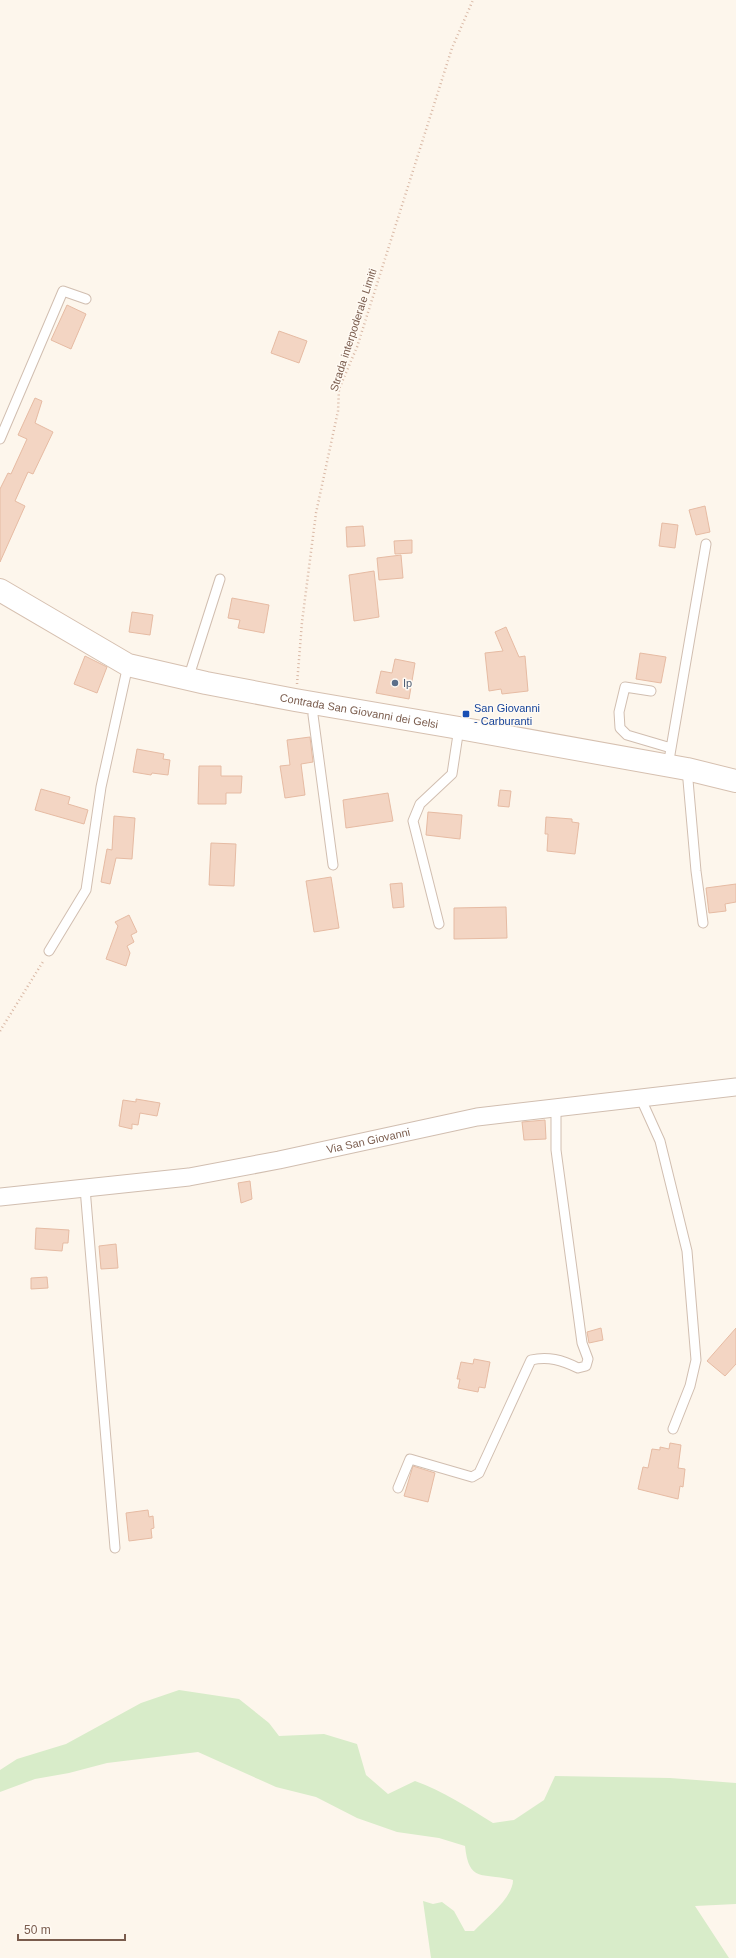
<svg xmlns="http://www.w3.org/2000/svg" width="736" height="1958" font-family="Helvetica,sans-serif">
<rect width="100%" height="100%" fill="#fdf6ec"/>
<path fill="#d8ecc9" d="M179,1690l60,9 30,24 10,13 45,-2 33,10 9,31 22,19 27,-13c28,10 52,26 78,42l21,-3 30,-20 11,-24 115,2 66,5v121l-41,2 34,52h-298l-8,-57 10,3 9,-2 12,9 11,20h9c12,-13 39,-33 39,-51 -30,-8 -44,4 -48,-34l-26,-8 -42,-6 -40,-14 -41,-21 -40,-10 -78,-35 -91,11 -38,10 -34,6 -35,13v-22l17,-11 49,-15 75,-41z"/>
<path fill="#f3d5c3" stroke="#e6bba3" d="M67,305l19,9 -15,35 -20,-9z
M279,331l28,10 -8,22 -28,-10z
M35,398l7,3 -7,22 18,9 -20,42 -5,-2 -13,29 10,5 -25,56v-73l8,-16 3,1 16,-35 -9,-4z
M705,506l5,26 -14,3 -7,-25z
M662,523l16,2 -3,23 -16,-2z
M363,526l2,20 -18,1 -1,-20z
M412,540v13l-17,1 -1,-13z
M401,555l2,23 -24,2 -2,-22z
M374,571l5,46 -25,4 -5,-46z
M232,598l37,7 -5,28 -26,-5 2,-8 -12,-2z
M132,612l21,3 -3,20 -21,-3z
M506,627l13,30 6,-1 3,35 -26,3 -1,-5 -12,2 -4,-38 18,-2 -8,-19z
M640,653l26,4 -5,26 -25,-4z
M85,656l22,11 -10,26 -23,-9z
M395,659l20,4 -6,36 -33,-6 5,-22 11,2z
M310,737l3,25 -12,2 4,31 -20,3 -5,-32 10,-1 -3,-25z
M137,749l27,5 -1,5 7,1 -2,15 -16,-2 -1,2 -18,-3z
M199,766h22v10h21l-1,17h-15v11h-28z
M41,789l29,8 -2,7 20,6 -4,14 -49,-14z
M500,790l11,1 -2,16 -11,-1z
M388,793l5,28 -47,7 -3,-28z
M428,812l34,3 -2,24 -34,-4z
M114,816l21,2 -3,41 -16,-1 -6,26 -9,-2 6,-33 5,1z
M546,817l26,2v3l7,1 -4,31 -28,-3 1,-17h-3z
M211,843l25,1 -2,42 -25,-1z
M331,877l8,51 -25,4 -8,-51z
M402,883l2,24 -11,1 -3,-24z
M736,884v18l-11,2 1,7 -17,2 -3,-25z
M506,907l1,31 -53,1v-31z
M129,915l8,17 -6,3 3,7 -7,4 3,7 -4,13 -20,-7 12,-33 -3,-4z
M136,1099l24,4 -3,13 -17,-3 -2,12 -6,-1v5l-13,-3 4,-26 13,2z
M545,1120l1,19 -22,1 -2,-18z
M250,1181l2,18 -11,4 -3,-20z
M36,1228l33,2 -1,13h-5l-1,8 -27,-2z
M116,1244l2,24 -17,1 -2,-23z
M47,1277l1,11 -17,1v-11z
M601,1328l2,12 -14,3 -2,-11z
M736,1328v36l-11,12 -18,-15z
M474,1359l16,3 -5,26 -6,-1 -1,5 -20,-4 2,-9h-3l4,-17 12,2z
M670,1443l11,2 -3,23 7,1 -2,18 -3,-1 -2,13 -40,-10 5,-22 5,1 4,-19 8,1v-3l9,2z
M413,1466l22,7 -7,29 -24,-6z
M148,1510l1,7 4,-1 1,12 -3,1 1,9 -23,3 -3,-28z"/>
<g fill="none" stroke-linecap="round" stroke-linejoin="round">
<g stroke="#d1beb0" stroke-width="11">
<path id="lane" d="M0,439l63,-148 23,8
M188,679l32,-100
M651,691l-26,-4 -6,25 1,16 7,7 44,13
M316,704l-3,11 20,150
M668,766l38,-222
M687,769l9,102 7,52
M439,924l-26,-103 7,-17 32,-30 7,-46
M49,951l37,-61 15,-103 27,-122
M641,1099l19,42 27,110 9,109 -6,26 -17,43
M85,1188l30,360
M398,1488l12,-29 62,18 7,-4 52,-113c17,-4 31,0 47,8l8,-2 2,-7 -6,-16 -26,-193v-42"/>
</g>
<g stroke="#d1beb0" stroke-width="19">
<g id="street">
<path id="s1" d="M0,1197l189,-20 90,-17 198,-43 259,-30"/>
</g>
</g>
<g stroke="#d6c0b0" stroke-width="24">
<g id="secondary">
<path id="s2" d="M0,590l128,75 78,18 89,17 164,28 228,41 49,12"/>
</g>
</g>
<path stroke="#d9b8a5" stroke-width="2.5" stroke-dasharray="1 3" stroke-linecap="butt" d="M297,684l5,-62 14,-109 22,-102 1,-22 18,-42 95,-299 21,-48
M0,1031l44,-71"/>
<use href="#lane" stroke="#fff" stroke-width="9"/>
<use href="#street" stroke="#fff" stroke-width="17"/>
<use href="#secondary" stroke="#fff" stroke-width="22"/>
</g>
<circle fill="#5c6f8a" stroke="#fffaf3" stroke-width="1.5" cx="395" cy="683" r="4"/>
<rect fill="#1a4fb4" stroke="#fffaf3" stroke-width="1.5" x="462" y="710" width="8" height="8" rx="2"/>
<g text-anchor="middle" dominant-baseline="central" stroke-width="3" stroke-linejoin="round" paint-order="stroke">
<g font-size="11" fill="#7a5c4d" stroke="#fffaf3">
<text transform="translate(353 330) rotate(-72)">Strada interpoderale Limiti</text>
<text stroke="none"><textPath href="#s2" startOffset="384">Contrada San Giovanni dei Gelsi</textPath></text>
<text stroke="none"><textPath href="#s1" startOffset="373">Via San Giovanni</textPath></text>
</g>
<g font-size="11" fill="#4e5e75" stroke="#fffaf3" text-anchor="start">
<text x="403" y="683">Ip</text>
</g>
<g font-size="11" fill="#164399" stroke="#fffaf3" text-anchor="start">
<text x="474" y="708">San Giovanni<tspan x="474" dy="13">- Carburanti</tspan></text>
</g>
</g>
<path d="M18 1934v6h107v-6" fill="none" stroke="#7a5c4d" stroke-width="2"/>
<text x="24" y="1934" font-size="12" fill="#7a5c4d" stroke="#fffaf3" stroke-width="3" paint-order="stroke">50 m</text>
</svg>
